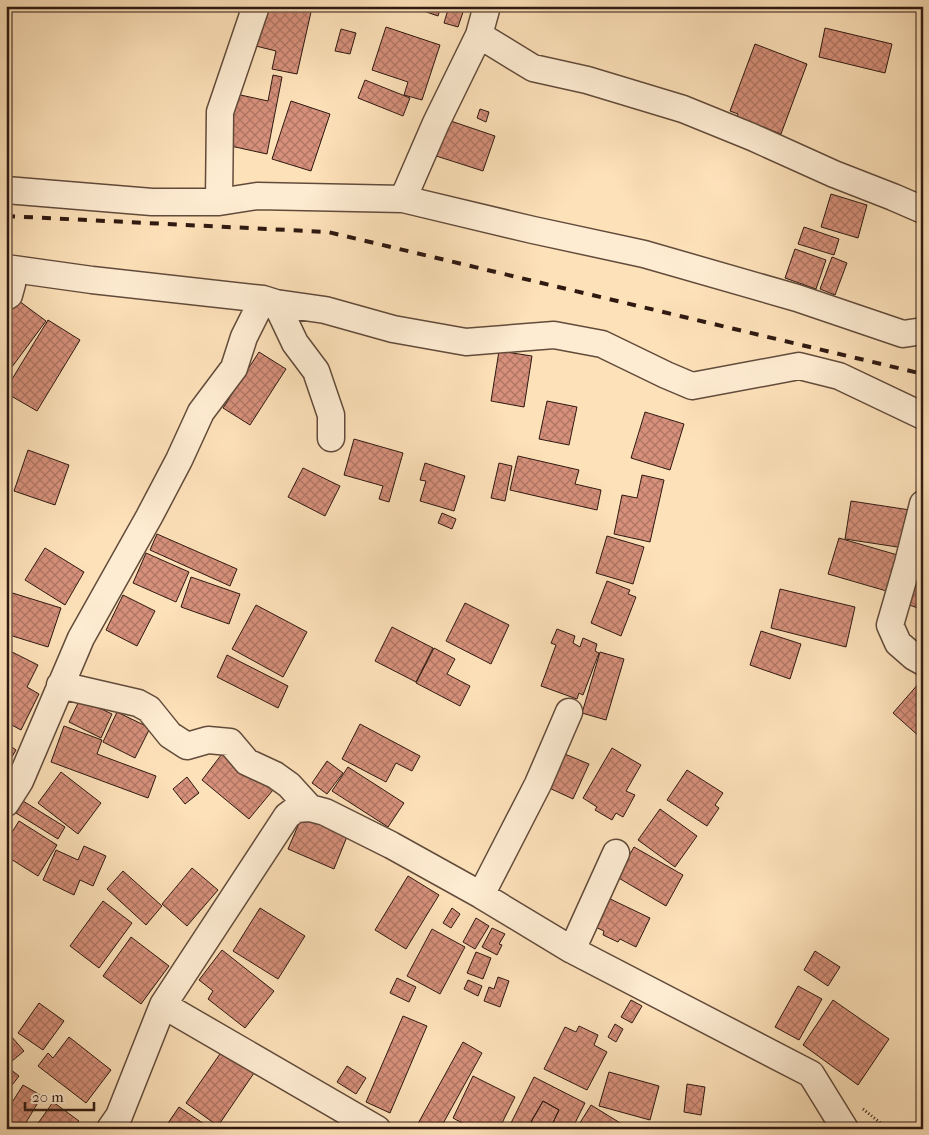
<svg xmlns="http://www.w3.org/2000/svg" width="929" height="1135" font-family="'IM FELL French Canon',serif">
<defs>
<pattern id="building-cross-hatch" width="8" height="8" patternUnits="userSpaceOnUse" patternTransform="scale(1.25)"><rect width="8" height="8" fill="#d6907b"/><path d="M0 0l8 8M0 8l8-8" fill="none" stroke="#ae7563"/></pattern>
</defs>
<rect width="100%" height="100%" fill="#fde1b9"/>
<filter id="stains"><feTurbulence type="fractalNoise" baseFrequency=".004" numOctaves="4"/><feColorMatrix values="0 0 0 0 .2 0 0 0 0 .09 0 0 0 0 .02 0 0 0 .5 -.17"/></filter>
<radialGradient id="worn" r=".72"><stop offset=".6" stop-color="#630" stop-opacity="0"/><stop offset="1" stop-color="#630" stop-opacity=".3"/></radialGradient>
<path fill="url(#building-cross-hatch)" stroke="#2f1911" d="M261,6h23l27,6 -14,62 -25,-5 4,-18 -24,-6z
M409,6h32l-3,10z
M449,6h16l-7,21 -14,-4z
M386,27l54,18 -18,55 -18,-5 4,-13 -36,-12z
M825,28l67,16 -7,29 -66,-16z
M341,29l15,4 -6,21 -15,-3z
M755,44l52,20 -26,70 -44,-17 1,-3 -8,-3z
M273,75l9,2 -15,77 -41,-9 10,-51 32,7z
M365,80l45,18 -7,18 -45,-18z
M291,101l39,13 -19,57 -39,-12z
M480,109l9,3 -3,10 -9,-4z
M442,118l53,18 -12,35 -53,-17z
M831,194l36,11 -9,33 -37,-11z
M804,227l35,12 -5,16 -36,-11z
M795,249l31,11 -10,29 -31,-11z
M832,257l15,6 -12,32 -15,-6z
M15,298l31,23 -40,54v-64z
M48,320l32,20 -43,71 -31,-18v-4z
M499,351l33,5 -8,51 -33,-6z
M259,352l27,17 -36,56 -27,-17z
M547,401l30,6 -8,38 -30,-6z
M645,412l39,12 -14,46 -39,-12z
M354,439l49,14 -14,49 -10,-3 4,-13 -39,-11z
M28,450l41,15 -14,40 -41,-14z
M518,456l61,14 -4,14 26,6 -4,20 -87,-20z
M425,463l40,13 -11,35 -34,-10 6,-20 -6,-1z
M499,463l13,3 -7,35 -14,-3z
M303,468l37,18 -15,30 -37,-19z
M642,475l22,5 -14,62 -36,-8 8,-39 15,3z
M851,501l59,9 -6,38 -59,-9z
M442,513l14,6 -4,10 -14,-6z
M157,534l80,35 -7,17 -80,-36z
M607,536l37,11 -11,37 -37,-11z
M839,538l62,18 -11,36 -62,-18z
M45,548l39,24 -19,33 -40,-25z
M146,553l43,19 -13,30 -43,-19z
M915,570l8,3v37l-19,-7z
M191,577l49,17 -11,30 -48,-17z
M607,581l23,9 -2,4 8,3 -15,39 -30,-13z
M780,589l75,18 -9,40 -75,-19z
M6,591l55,17 -13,39 -42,-13z
M123,595l32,16 -18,35 -31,-16z
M465,603l44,22 -18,39 -45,-23z
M256,605l51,27 -24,45 -51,-28z
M392,627l41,21 -17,34 -41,-21z
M557,629l18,7 -2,7 7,4 3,-9 14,6 -2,7 4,2 -16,42 -4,-2 -2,6 -36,-13 15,-41 -5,-2z
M761,631l40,13 -11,35 -40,-14z
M434,648l21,11 -8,15 23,12 -10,20 -44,-23z
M6,649l32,16 -11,22 12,7 -18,36 -15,-8z
M600,652l24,7 -18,61 -24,-7z
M227,655l61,31 -10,22 -61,-31z
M920,682l3,3v51l-2,2 -28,-25z
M80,699l32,15 -11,24 -32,-16z
M117,712l33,16 -15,30 -32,-16z
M360,724l60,32 -8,15 -16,-8 -10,19 -44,-23z
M64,726l38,14 -5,14 59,22 -8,22 -97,-36z
M6,743l10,7 -10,17z
M612,748l29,17 -15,26 9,4 -12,22 -7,-4 -4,7 -17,-10 2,-3 -14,-9z
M225,750l48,40 -24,29 -47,-39z
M560,752l29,12 -16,35 -28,-13z
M327,761l16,12 -16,21 -15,-11z
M348,767l56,36 -16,24 -56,-36z
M687,770l36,23 -8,12 4,3 -12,18 -40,-26z
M61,772l40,31 -23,31 -40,-31z
M187,777l12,16 -14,11 -12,-15z
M23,801l42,26 -7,12 -42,-26z
M660,809l37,27 -22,31 -37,-27z
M303,814l45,20 -14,35 -46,-20z
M19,821l38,24 -19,31 -32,-20v-14z
M84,846l22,10 -13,30 -13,-6 -6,15 -31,-15 13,-30 22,10z
M634,847l49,28 -17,31 -49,-29z
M192,868l26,22 -31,36 -25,-22z
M123,871l39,35 -16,19 -39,-36z
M408,876l31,19 -33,54 -31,-19z
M604,896l46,22 -14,29 -16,-8 -2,3 -15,-7 1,-4 -13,-6z
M103,901l29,22 -33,45 -29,-22z
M260,908l45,28 -27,43 -45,-28z
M452,908l8,6 -9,14 -8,-5z
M476,918l13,8 -14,23 -12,-7z
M492,928l13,6 -6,10 3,1 -5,10 -15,-8z
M432,929l33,18 -25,47 -33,-18z
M131,937l38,29 -28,38 -38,-28z
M222,950l52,41 -29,37 -37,-29 5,-8 -14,-11z
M815,951l25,16 -12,19 -24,-16z
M476,952l15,6 -8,21 -16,-6z
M498,977l11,4 -9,26 -16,-6 5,-14 5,2z
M397,978l19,9 -7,15 -19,-9z
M468,980l14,6 -4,10 -14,-7z
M798,986l24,13 -23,41 -24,-13z
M631,1000l11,6 -10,17 -11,-6z
M833,1000l56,39 -31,46 -55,-40z
M39,1003l25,18 -21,29 -25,-17z
M403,1016l24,10 -37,87 -24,-11z
M615,1024l8,5 -7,13 -8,-5z
M579,1026l19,9 -4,10 13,7 -20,38 -43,-21 21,-42 11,5z
M10,1035l14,16 -12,10 -6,-6v-16z
M69,1037l42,33 -25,33 -48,-37 10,-13 5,5z
M463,1042l19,11 -42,76h-25z
M222,1051l32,22 -36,53 -32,-23z
M6,1066l13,10 -13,17z
M347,1066l19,12 -10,16 -19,-12z
M609,1072l50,14 -9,34 -51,-14z
M473,1076l42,21 -16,32h-26l-20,-11z
M534,1077l51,26 -13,26h-22l9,-19 -16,-9 -12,21 12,7h-35z
M687,1084l18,3 -4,28 -17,-3z
M23,1085l19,11 -20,33h-11l-5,-4v-13z
M543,1101l16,9 -9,19h-7l-12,-7z
M53,1102l26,19 -6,8h-39z
M591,1105l39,24h-48l-4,-3z
M179,1107l31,21v1h-46z"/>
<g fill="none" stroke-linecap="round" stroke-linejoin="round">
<g stroke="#624b3b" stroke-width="29">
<path id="minor" d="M479,35l54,33 54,12 96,29 69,28 82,37 59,23 30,13
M6,190l146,12h67l38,-6 146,3 130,31 111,24 153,44 106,36 20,-3
M403,199l33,-76 43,-88 8,-29
M219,202l1,-90 36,-106
M6,268l86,12 171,19 13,4 49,7 68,19 73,13 88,-7 48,9 64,31 26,11 107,-20 40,10 84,40
M6,297l3,-2 3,-11 -6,-16
M276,303l19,40 21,28 15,44v23
M923,504l-15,59 -18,62 8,18 16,14 9,5
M60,685l78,18 11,6 21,26 17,11 21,-6 22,2 17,20 28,13 14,10 21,23
M6,803l14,-22 61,-143 68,-121 30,-57 22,-48 33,-44 10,-31 19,-38
M481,895l57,-111 31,-72
M572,950l44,-97
M163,1005l124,-189 9,-7 14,-1 15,4 66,33 90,50 91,55 239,124 34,55
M110,1129l9,-13 44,-111 214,124"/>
</g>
<path stroke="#2f1911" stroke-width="3" stroke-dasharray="1 2.5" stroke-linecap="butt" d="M863,1109l25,20"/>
<use href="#minor" stroke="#feecd2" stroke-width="26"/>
<path stroke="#2f1911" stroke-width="4" stroke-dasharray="9 9" stroke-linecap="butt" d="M6,216l322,16 595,142"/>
</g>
<rect width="929" height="1135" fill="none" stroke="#fde1b9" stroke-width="25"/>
<rect x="8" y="8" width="914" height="1120" fill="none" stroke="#2f1911" stroke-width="2.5"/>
<rect x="12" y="12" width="904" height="1110" fill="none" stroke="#2f1911"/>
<path d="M25 1102v8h69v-8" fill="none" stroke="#2f1911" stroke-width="2.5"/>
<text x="32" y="1102" font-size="15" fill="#2f1911" stroke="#feecd2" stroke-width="4" paint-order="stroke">20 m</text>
<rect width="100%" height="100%" filter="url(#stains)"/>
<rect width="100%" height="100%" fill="url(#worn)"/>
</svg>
